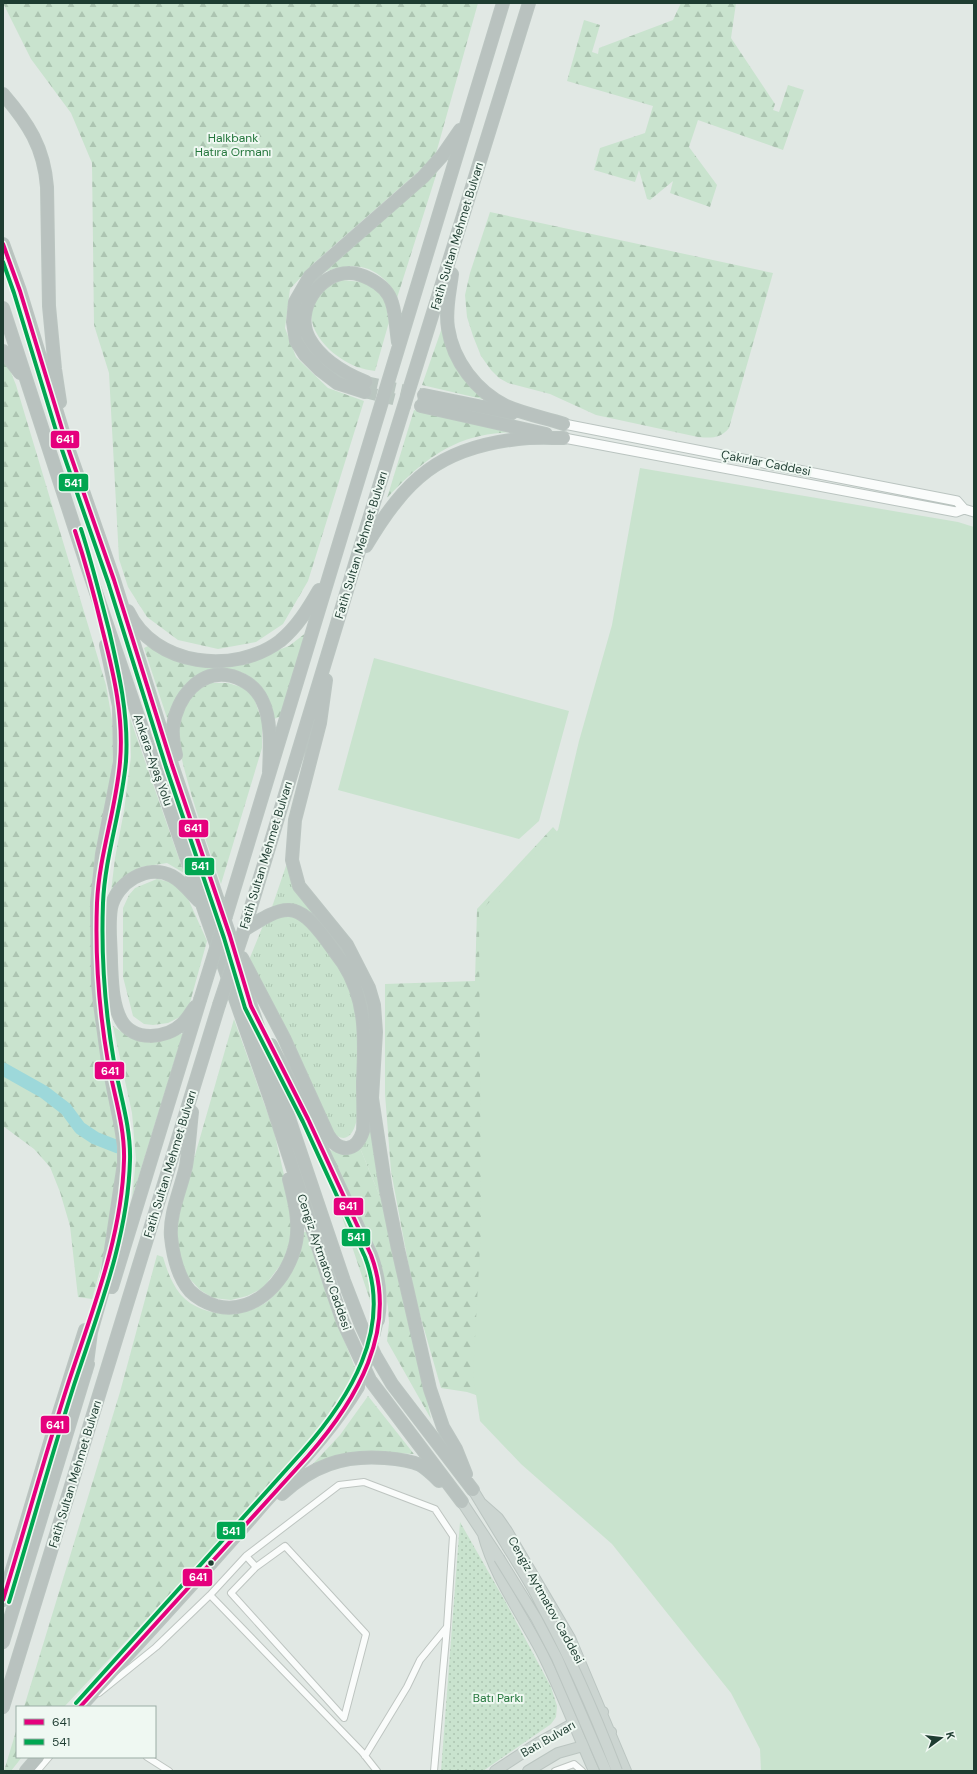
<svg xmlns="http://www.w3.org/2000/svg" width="977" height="1774" font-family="'DM Sans',sans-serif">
<defs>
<pattern id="grass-tufts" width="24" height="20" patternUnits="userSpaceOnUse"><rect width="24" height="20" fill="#c9e3ce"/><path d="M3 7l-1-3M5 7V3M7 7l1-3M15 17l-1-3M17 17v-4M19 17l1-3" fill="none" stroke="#acc4b1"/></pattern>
<pattern id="forest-firs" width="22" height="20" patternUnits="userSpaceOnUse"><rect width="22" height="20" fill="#c9e3ce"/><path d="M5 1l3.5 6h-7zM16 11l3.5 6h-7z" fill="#acc4b1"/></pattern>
<pattern id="park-dots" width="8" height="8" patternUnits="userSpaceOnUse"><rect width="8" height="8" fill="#c9e3ce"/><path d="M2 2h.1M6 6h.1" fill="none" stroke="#acc4b1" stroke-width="1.8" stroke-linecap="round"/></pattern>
</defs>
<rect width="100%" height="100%" fill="#e1e8e4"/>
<path fill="url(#grass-tufts)" d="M287,863l6,21 50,62 16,27 11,36 17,205 -27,-66 8,-26 -15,-149 -65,-68 -16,2z
M295,915l15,11 36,51 9,26 5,22 -2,87c-2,18 -10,37 -28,18l-81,-170 15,-37 11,-6z"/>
<path fill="url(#forest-firs)" d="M3,3h475l-43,154 -121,106 -24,26 -5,39 11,29 32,31 36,13 -56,180 -25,43 -27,18 -38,7 -40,-9 -31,-23 -19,-30 -9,-28 -10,-186 -15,-48 -2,-162 -21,-50 -40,-54z
M681,3h55l-5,35 44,66 -2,6 6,2 9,-27 16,5 -21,60 -85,-30 -9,27 28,38 -7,22 -40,-14 3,-12 -23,19 -3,-1 -8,-29 -4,12 -41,-12 6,-22 45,-15 8,-27 -86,-25 17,-61 16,5 -8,27 6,2 1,-6 74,-28z
M438,169l-41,129c-4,-6 -6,-13 -12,-18 -20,-19 -38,-15 -62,-8z
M490,212l283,61 -44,155c-9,11 -18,10 -31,9l-102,-22 -46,-21 -42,-11 -9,-5 -8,-8 -10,-14 -8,-20 -6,-19 -2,-22 5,-22z
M342,280l29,3 14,17 4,22 -14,49c-6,-1 -12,-2 -18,-4 -26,-10 -58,-40 -41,-71 5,-8 17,-12 26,-16z
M444,322l6,24 45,56 -73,-17z
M3,360l5,5 8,20 90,300 9,52 -2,32 -18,106 17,225 7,52 -13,96 -14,51 -14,-2 -8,-71 -10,-34 -10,-25 -16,-18 -31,-23z
M414,410l97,22c-11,1 -21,2 -31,4 -38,8 -67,34 -93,62z
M307,632l-25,84 -8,3c-10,-25 -17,-50 -49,-49 -7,0 -15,3 -21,5l-35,49 -25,-76 6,-3 21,13 83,1 35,-13z
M209,683h19l13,4 12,8 9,26v27l-41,136c-13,-38 -27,-77 -37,-116 -3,-13 -7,-26 -6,-39 1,-21 14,-36 31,-46z
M130,718l54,155 -17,-10 -26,4 -15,8 -16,25 5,-42 9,-47 7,-54z
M553,827l44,50 -94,527 -36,-12 -26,-4 -27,-94 -23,-123 -6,-77v-110l90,-3 2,-72z
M157,879l13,3 15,10 22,49 -18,65 -9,11 -12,6 -15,2 -9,-1 -11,-8 -10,-39v-69l6,-13 6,-7z
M234,1019l40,112 13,57 6,42 -8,29 -22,29 -16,8 -16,4 -18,-2 -13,-8 -12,-13 -10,-21 -1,-27 2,-18z
M113,1026c6,4 13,9 20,12 17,6 35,1 50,-5l-51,165 4,-39 -4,-46z
M360,1148l27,66 44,205 -44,-78 2,-18 -1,-16 -6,-33 -54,-125c12,5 20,6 32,-1z
M326,1169l42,95 7,27v24z
M308,1231l26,83 25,64 -43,61 -252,268h-40l96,-315 37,-137 6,2c4,14 9,27 18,38 22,25 73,25 94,-1 6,-8 14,-19 18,-28 5,-10 7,-22 9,-33z
M368,1396l46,58 -38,-2 -66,15 30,-32z
M17,1728v29h5l-11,14h-7z"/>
<path fill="url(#park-dots)" d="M460,1522l45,79 46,86 6,19 -1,11 -5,7 -68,47h-42z"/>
<path fill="#c9e3ce" d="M640,468l318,54 16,5v1244h-213l-1,-22 -29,-56 -119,-149 -91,-80 -41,-43 -7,-46 8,-146 -2,-316 79,-83 21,-89 33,-116z
M374,658l195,53 -30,110 -20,18 -181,-49z"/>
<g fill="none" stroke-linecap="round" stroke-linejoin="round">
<path stroke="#9dd8da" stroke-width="13" d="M3,1069l41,23 22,17 14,19 15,10 23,9"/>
<path stroke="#bac6c0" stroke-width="12" stroke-dasharray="12 6" stroke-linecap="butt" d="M366,382l58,13
M365,392l56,14
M358,1387l10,-26 10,-41"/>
<g stroke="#bec5c1" stroke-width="8">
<path id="street" d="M285,1546l81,88 -22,84 -113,-125 25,-26z
M246,1556l10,11
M210,1595l152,157 15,19
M99,1693l57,-46 54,-52 36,-39 93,-71 25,-3 71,27 18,27 -6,91 -27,33 -13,27 -42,69
M147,1757l22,14
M37,1771l12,-14
M434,1771l13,-144
M555,1771l19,-7 8,7"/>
</g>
<g stroke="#bac4c0" stroke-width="11">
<path id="secondary" d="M564,438l392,74 8,-3 -7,-8 -393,-77
M964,509l10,3"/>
</g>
<g stroke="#bbc5c1" stroke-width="12">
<path id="primary" d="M473,1490l34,56
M462,1502l37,56
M481,1503l17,15 9,13 63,107 56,133
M483,1534c11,42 38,79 58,117 20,39 35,80 53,120
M495,1771l43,-28 36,-20 29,-11
M528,1771l30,-18 25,-7 28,-14"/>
</g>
<g stroke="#bbc5c1" stroke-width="14">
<path id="highway" d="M3,94c25,29 41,53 44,93l2,119 6,63 5,33
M3,244l17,47 47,154 47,135 58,185 58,171 21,70 93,275 17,44 14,30 17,29 81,106
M452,274c-2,17 -7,36 -4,54 5,33 28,63 58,78 18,8 40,12 58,18
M3,308l84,258 115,338 70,200 59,183 12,35 27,58 92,122
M3,351l17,22
M366,382c-22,-9 -45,-22 -57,-44 -15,-27 10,-66 41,-65 7,0 14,3 20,6 10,5 19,13 22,24 4,12 4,27 6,39
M365,392l-28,-9 -17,-13 -15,-15 -9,-14 -3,-19 2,-20 15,-26 113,-99 19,-21 18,-26
M424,395l88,18
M421,406l125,28
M366,546c40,-67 73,-98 152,-107 15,-2 31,-1 46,-1
M128,611c26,56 107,64 152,30 17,-14 28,-32 39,-51
M326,680l-6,43 -25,97 -3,40 7,26 48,59 22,43 5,17 2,27 -4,66 14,92 12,59 32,140 13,38 13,22 10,25
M176,755c-2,-9 -4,-19 -3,-28 4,-29 26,-59 59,-51 13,4 24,11 30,24 10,19 8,51 7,72
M226,916l277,-913
M244,930l111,-366 174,-561
M242,958l42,80 44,97c11,18 28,18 35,-4 1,-17 0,-33 0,-49 2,-42 4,-82 -20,-119 -5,-7 -11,-15 -16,-22 -31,-42 -42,-37 -83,-11
M195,1007c-4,5 -8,13 -13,17 -16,15 -49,18 -61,-4 -9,-17 -9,-39 -10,-57 0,-18 -3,-37 0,-55 5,-25 36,-45 61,-32 11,6 18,16 27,25
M271,1045l37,74 63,136c8,22 11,42 7,65
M192,1112c-2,18 -3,37 -6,54 -5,23 -17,48 -15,71 2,19 6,39 19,54 7,7 17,12 26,15 40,10 73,-28 80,-64 4,-21 -2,-43 -7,-63
M112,1287l88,-287
M86,1371l5,-39 16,-56 17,-113v-17l-3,-19 -13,-65 -8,-58 -2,-21 -1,-80 5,-49 18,-92 -1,-56 -13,-61
M282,1494c30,-28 61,-39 102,-36 12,1 25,2 36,7 7,4 13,10 19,16
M3,1600l51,-171 31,-99
M3,1642l85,-278
M3,1707l216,-702
M80,1707c62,-68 125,-135 185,-205 33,-37 67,-72 93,-115
M26,1771l12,-14"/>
</g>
<use href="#street" stroke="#fafcfb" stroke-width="6"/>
<use href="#secondary" stroke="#fafcfb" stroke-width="9"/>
<use href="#primary" stroke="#ccd5d1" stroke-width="10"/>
<use href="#highway" stroke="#b9c2bf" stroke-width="12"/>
<g stroke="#bbc5c1" stroke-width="12" stroke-linecap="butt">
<path id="primary-bridge" d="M507,1546c12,19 24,38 34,58 30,54 54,110 76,167
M499,1558l37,60 21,40 49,113"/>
</g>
<g stroke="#bbc5c1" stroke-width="14" stroke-linecap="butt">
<path id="highway-bridge" d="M200,1000l26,-84
M219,1005l25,-75"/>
</g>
<use href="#primary-bridge" stroke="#ccd5d1" stroke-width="10"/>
<use href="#highway-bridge" stroke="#b9c2bf" stroke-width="12"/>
<g stroke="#eff8f2" stroke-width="7">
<path id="bus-1" d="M3,244l17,47 47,154 47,135 58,185 58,171 21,70 57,113 63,136c28,75 -15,146 -63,201l-228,251
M3,1600c22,-72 42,-145 65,-216 24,-73 54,-147 56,-224 1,-33 -10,-65 -16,-98 -9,-52 -13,-106 -11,-159 2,-48 19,-93 23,-141 4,-44 -6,-87 -17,-130 -8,-34 -17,-68 -28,-101"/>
</g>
<g stroke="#eff8f2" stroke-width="7">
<path id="bus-2" d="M3,262l11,31 47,154 47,135 58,185 58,171 21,70 58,114 62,135c28,73 -16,142 -62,194l-227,252
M9,1602c22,-73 42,-145 65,-217 24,-73 54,-147 56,-225 1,-33 -10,-65 -16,-98 -9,-52 -13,-106 -11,-159 2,-48 19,-94 23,-142 3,-45 -7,-88 -17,-131 -9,-34 -17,-67 -28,-101"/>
</g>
<use href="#bus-1" stroke="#e5007d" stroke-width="4"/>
<use href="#bus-2" stroke="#00a651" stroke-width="4"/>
</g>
<circle fill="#1e3c31" stroke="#eff8f2" stroke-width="1.5" cx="211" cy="1563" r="3.5"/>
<g text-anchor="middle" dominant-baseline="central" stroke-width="4" stroke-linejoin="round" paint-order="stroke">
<g font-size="12" fill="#25773d" stroke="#eff8f2">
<text x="233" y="138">Halkbank<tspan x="233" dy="14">Hatıra Ormanı</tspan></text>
<text x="498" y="1698">Batı Parkı</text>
</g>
<g font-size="12" fill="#1e3c31" stroke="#eff8f2">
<text transform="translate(457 236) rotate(-73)">Fatih Sultan Mehmet Bulvarı</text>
<text transform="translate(766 463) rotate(11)">Çakırlar Caddesi</text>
<text transform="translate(361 545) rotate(-73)">Fatih Sultan Mehmet Bulvarı</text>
<text transform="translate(153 760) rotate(71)">Ankara-Ayaş Yolu</text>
<text transform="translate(266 855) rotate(-73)">Fatih Sultan Mehmet Bulvarı</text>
<text transform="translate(170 1164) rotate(-73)">Fatih Sultan Mehmet Bulvarı</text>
<text transform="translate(324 1262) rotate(71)">Cengiz Aytmatov Caddesi</text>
<text transform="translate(75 1474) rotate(-73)">Fatih Sultan Mehmet Bulvarı</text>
<text transform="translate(546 1600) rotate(61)">Cengiz Aytmatov Caddesi</text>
<text transform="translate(548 1739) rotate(-30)">Batı Bulvarı</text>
</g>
</g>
<g stroke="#eff8f2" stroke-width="1.5">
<rect x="50" y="430" width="30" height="19" rx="4" fill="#e5007d"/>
<rect x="58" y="473" width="31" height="19" rx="4" fill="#00a651"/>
<rect x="178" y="819" width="31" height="19" rx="4" fill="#e5007d"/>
<rect x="184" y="857" width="31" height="19" rx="4" fill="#00a651"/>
<rect x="94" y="1061" width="31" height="19" rx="4" fill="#e5007d"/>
<rect x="333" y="1197" width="31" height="19" rx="4" fill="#e5007d"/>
<rect x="341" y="1228" width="30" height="19" rx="4" fill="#00a651"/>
<rect x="40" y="1415" width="30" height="19" rx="4" fill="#e5007d"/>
<rect x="216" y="1521" width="30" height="19" rx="4" fill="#00a651"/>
<rect x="182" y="1568" width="31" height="19" rx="4" fill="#e5007d"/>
</g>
<g font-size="11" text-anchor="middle" font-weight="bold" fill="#fff">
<text x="65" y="443">641</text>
<text x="73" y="487">541</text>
<text x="193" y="832">641</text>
<text x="200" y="870">541</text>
<text x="110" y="1075">641</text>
<text x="348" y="1210">641</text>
<text x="356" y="1241">541</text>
<text x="55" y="1429">641</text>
<text x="231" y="1535">541</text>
<text x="198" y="1581">641</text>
</g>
<rect width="977" height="1774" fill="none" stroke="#1e3c31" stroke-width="8"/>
<rect x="16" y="1706" width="140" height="52" fill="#eff8f2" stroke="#9bada5"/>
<rect x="24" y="1719" width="20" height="6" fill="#e5007d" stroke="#9bada5"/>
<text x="52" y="1726" font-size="12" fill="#1e3c31">641</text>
<rect x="24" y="1739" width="20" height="6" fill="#00a651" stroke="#9bada5"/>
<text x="52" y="1746" font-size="12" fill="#1e3c31">541</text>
<g transform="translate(941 1738) rotate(75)" stroke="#eff8f2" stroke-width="3" paint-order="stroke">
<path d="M0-3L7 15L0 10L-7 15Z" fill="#1e3c31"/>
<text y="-6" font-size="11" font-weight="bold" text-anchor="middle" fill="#1e3c31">K</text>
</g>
</svg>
